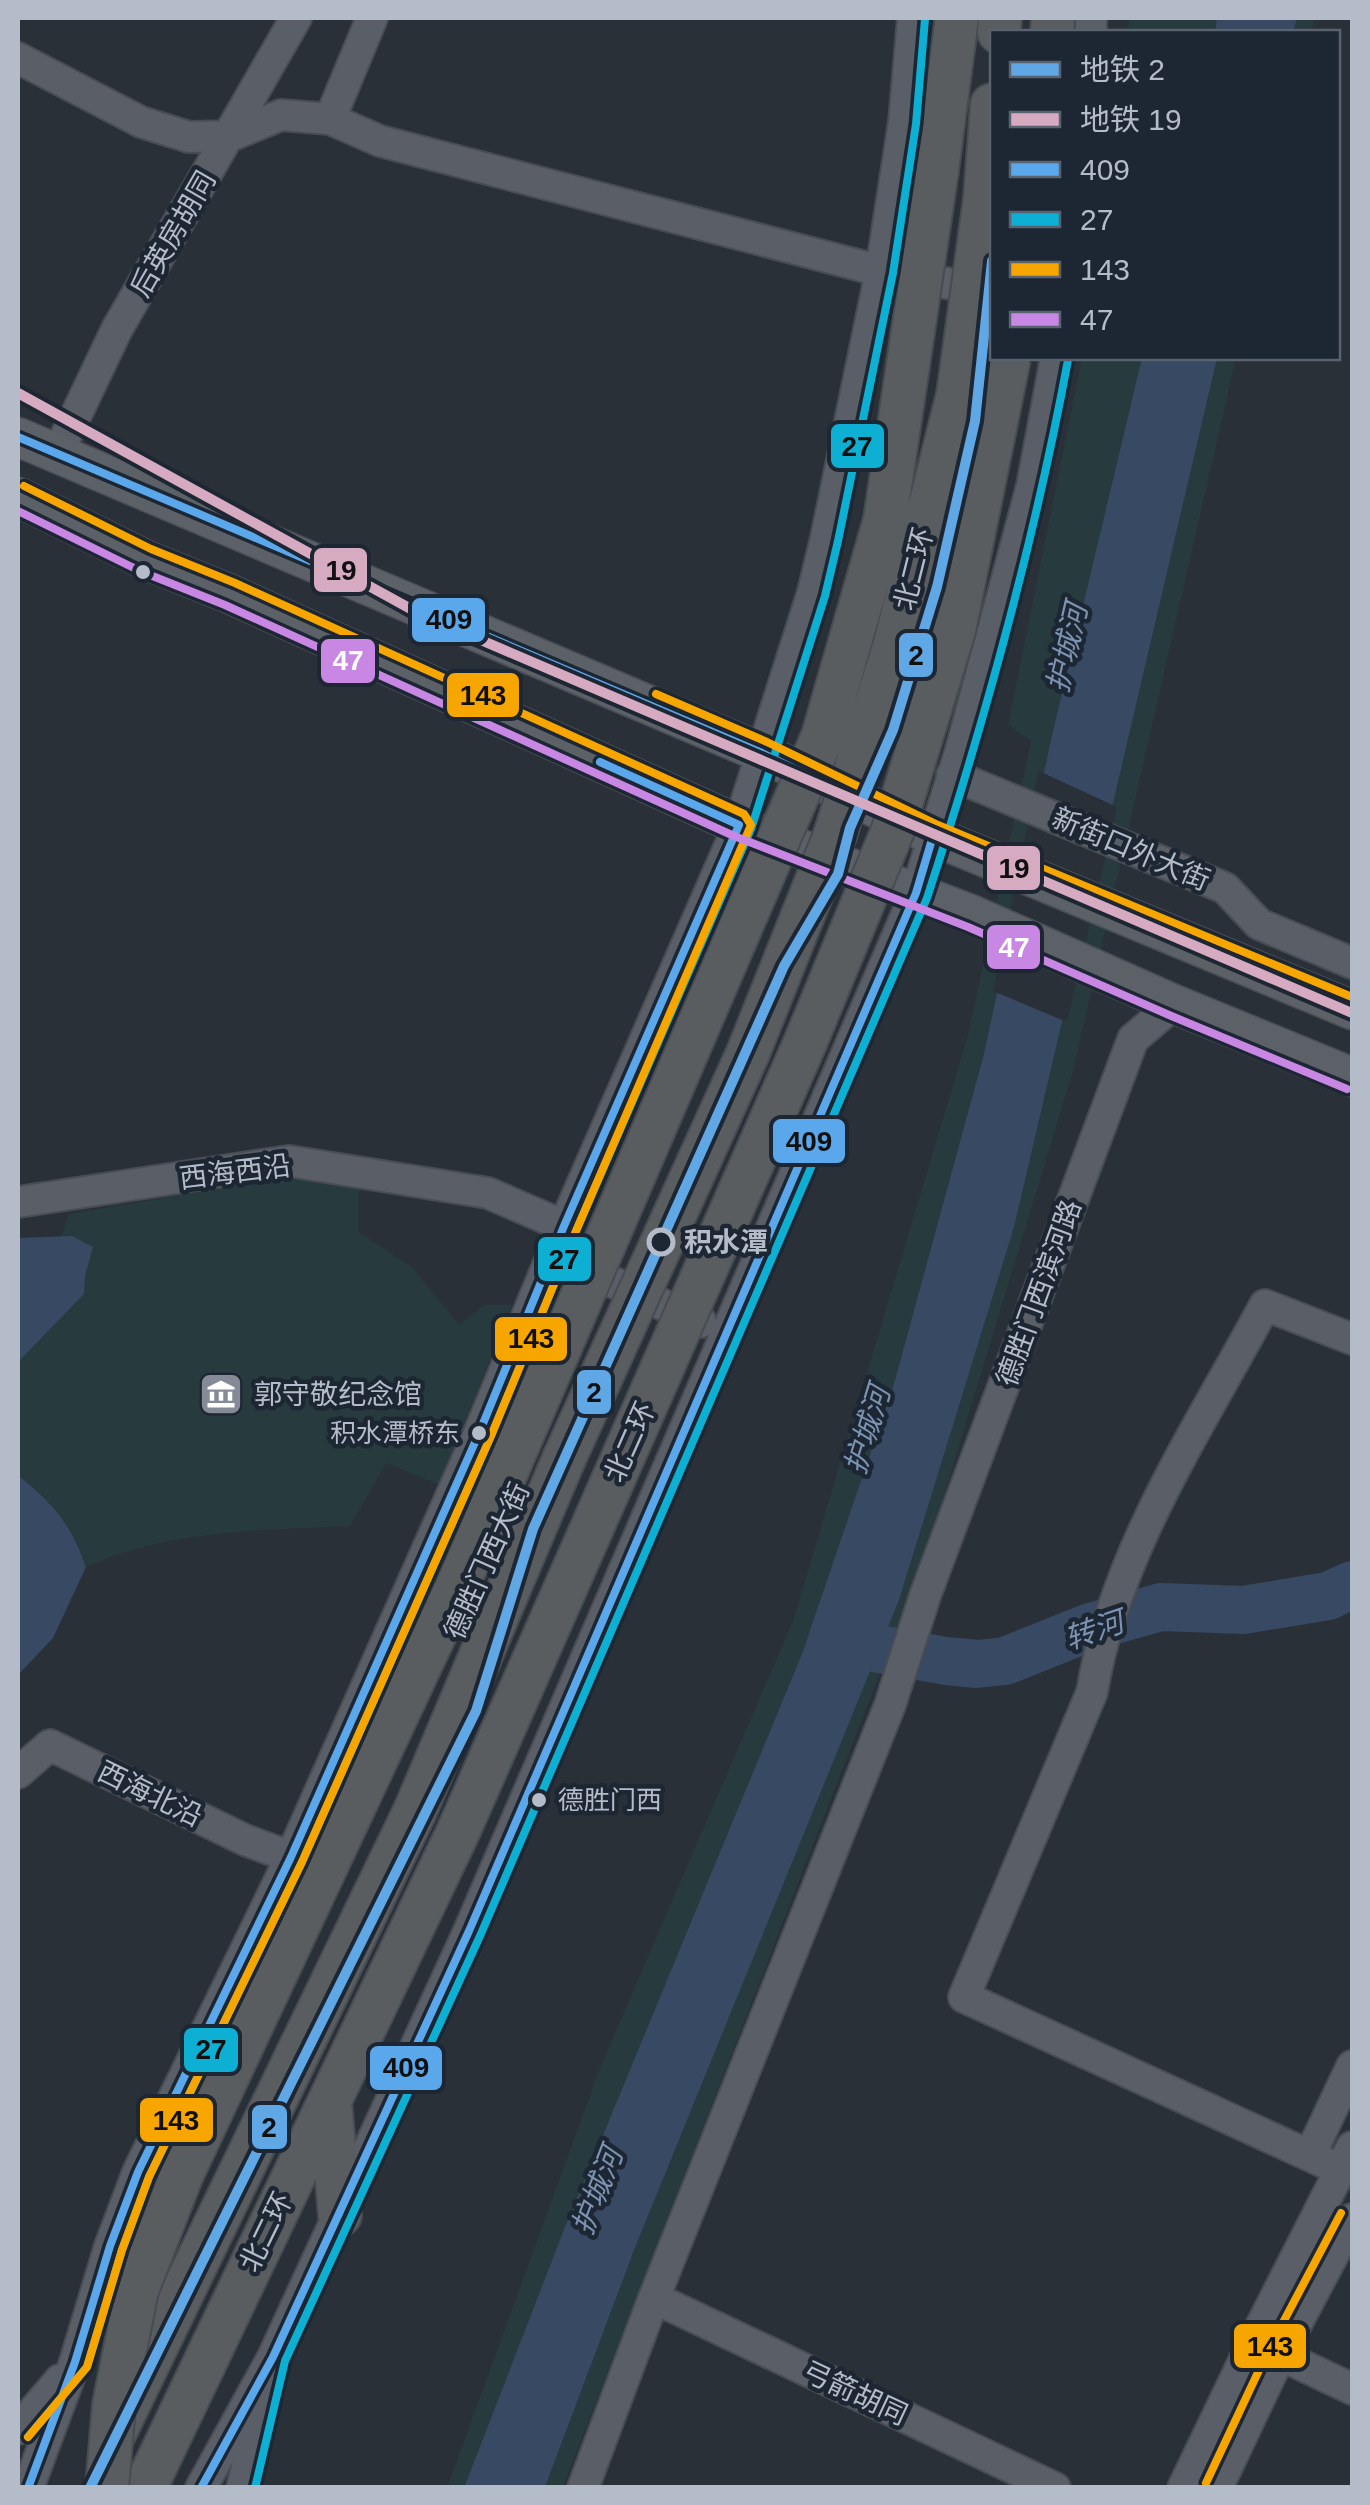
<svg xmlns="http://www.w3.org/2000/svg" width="1370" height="2505" font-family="Helvetica,'Noto Sans SC',sans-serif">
<rect width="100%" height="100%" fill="#2a3038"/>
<path fill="#273a3e" d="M1129,18h186l-4,14h-183z
M1082,358h154l-163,713 -147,484 -363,932 -116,1 153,-420 193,-447 175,-586 63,-294 -23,-16z
M292,1176l67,9v47l53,35 47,58 25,-20h28l-72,180 -54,-22 -36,63c-89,4 -182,4 -264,41 -16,-45 -32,-62 -68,-92v-108l51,-153z"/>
<path fill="#384963" d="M1217,18h80l-4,14h-78z
M1142,358h75l-203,869 -115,373 -265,650 -89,237 -81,1 101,-261 237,-573 92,-270 90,-330 67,-314z
M72,1236l21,11 -8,29 -1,18 -66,68v-124z
M18,1475c36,30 52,47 68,92l-33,71 -35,37z"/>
<path fill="#2a3038" d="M1039,771l78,36 -50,215 -74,-31z"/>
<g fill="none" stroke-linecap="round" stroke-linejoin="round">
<path stroke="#384963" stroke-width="48" d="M835,1641l111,20 31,3 28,-3 85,-34 71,-20 82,3 85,-14 24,-11"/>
<g stroke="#484c53" stroke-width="34">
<path id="minor" d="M1091,32v-14
M18,58l123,64 48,15 41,-1 51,-21 49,4 50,22 501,130 108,20
M330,119l42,-101
M57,455l60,-126 179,-311
M952,775l273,113 34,36 93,39
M18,1202l271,-41 199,32 76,33
M573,1292l35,-12 93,42
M18,1773l32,-28 195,95 46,17
M1311,2153l41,-87
M1341,2170l-377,-173 128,-305c23,-140 107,-264 173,-387l87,34
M654,2298l401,190
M1264,2347l88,42
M18,2429l42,-49
M28,2488l47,-126 35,-116 28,-74 153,-315 189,-426 84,-205 175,-401 74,-233 13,-54 55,-267 23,-149 9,-104
M201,2488l72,-131 196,-426 447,-1038 44,-140 72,-267 24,-128
M242,2488l22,-95
M583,2488l71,-190 236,-593 35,-109 208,-557 41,-35
M1183,2488l70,-146 99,-195
M1217,2488l63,-133 72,-136"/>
</g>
<g stroke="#484c55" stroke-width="41">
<path id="major" d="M18,437l744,316 171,83 419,174
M18,497l128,63 84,34 509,231 234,90 201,89 178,73"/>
</g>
<g stroke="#474c53" stroke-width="46">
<path id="highway" d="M999,32l1,-14
M1052,32l1,-14
M937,170l20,-152
M985,199l7,-94
M330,2102l10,113
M115,2432l300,-621 148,-350
M145,2488l314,-658 151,-343"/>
</g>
<use href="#minor" stroke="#5a5e66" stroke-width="30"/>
<use href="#major" stroke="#5c6168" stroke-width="38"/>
<use href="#highway" stroke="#5a5d60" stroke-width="42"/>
<g stroke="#474c53" stroke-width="46" stroke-linecap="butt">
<path id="highway-bridge" d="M563,1461l185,-408 87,-218 60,-191 63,-249 27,-196
M610,1487l195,-444 88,-213 61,-200 55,-272
M107,2488l7,-83 23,-115 45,-116 275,-587 366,-851 62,-216 52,-350"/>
</g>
<use href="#highway-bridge" stroke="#5a5d60" stroke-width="42"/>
<g stroke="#1d2633" stroke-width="15">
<path id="bus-1" d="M18,437l744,316 171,83 -17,57 -447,1038 -196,426 -72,131
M28,2488l47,-126 35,-116 28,-74 153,-315 189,-426 84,-205 175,-401 -139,-63"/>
</g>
<g stroke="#1d2633" stroke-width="15">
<path id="bus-2" d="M28,2437l59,-70 35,-117 27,-73 153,-315 189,-426 85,-205 175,-402 74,-233 13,-55 55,-268 23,-149 9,-105
M255,2488l30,-127 195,-425 447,-1038c58,-177 107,-355 141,-538"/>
</g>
<g stroke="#1d2633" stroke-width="15">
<path id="bus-3" d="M24,486l127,63 84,34 509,231 7,11 -175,406 -85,205 -189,426 -153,315 -27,73 -35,117 -59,70
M656,694l111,48 171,83 414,172
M1206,2483l63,-134 72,-136"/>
</g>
<g stroke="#1d2633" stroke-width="15">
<path id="bus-4" d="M18,511l122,60 85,34 509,231 234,91 201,88 178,74"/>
</g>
<use href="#bus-1" stroke="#5aa8eb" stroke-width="8"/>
<use href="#bus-2" stroke="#0dafd3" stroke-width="8"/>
<use href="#bus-3" stroke="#f7a600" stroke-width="8"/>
<use href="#bus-4" stroke="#c787e3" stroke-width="8"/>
<g stroke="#1d2633" stroke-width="18">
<path id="metro-1" d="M90,2488l386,-777 57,-182 251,-563 54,-92 12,-46 43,-98 44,-143 38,-166 17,-160"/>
</g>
<g stroke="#1d2633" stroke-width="18">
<path id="metro-2" d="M18,393l402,221 932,399"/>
</g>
<use href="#metro-1" stroke="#60a7e6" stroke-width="10"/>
<use href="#metro-2" stroke="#d6aac1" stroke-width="10"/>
</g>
<defs>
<g id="museum-square" transform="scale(2.25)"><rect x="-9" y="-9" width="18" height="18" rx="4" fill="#848b96" stroke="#1d2633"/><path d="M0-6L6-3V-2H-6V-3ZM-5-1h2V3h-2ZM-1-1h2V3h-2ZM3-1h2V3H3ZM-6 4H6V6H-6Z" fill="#fff"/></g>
</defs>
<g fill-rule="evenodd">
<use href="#museum-square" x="221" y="1394"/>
</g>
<g fill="#b4bcc9" stroke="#1d2633" stroke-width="4">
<circle cx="143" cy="572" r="9"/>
<circle cx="479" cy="1433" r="9"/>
<circle cx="539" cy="1800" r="9"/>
</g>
<circle fill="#1d2633" stroke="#b4bcc9" stroke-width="5" cx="661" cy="1242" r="12"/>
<g text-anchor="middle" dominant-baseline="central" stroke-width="9" stroke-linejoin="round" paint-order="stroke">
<g font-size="26" fill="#b4bcc9" stroke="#1d2633" text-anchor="end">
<text x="460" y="1433">积水潭桥东</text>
<text x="558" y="1800" text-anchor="start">德胜门西</text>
</g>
<g font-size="28" fill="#b4bcc9" stroke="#1d2633">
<text transform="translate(173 234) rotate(-60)">后英房胡同</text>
<text transform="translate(914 569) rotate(-76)">北二环</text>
<text transform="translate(1131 849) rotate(23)">新街口外大街</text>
<text transform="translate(235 1172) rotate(-7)">西海西沿</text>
<text transform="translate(1039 1293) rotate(-70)">德胜门西滨河路</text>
<text transform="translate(630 1442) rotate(-66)">北二环</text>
<text transform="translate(487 1561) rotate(-66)">德胜门西大街</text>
<text transform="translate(150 1794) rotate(26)">西海北沿</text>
<text transform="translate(266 2232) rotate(-64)">北二环</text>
<text transform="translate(855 2393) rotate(25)">弓箭胡同</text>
</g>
<g font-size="28" font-weight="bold" fill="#b4bcc9" stroke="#1d2633" text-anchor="start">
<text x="684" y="1242">积水潭</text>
</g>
<g font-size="28" fill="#b4bcc9" stroke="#1d2633" text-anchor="start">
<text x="254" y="1394">郭守敬纪念馆</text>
</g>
<g font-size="30" font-style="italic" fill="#7c92b1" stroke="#1d2633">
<text transform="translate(1067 648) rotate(-77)">护城河</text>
<text transform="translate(867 1430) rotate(-73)">护城河</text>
<text transform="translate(1094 1630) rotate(-19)">转河</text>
<text transform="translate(597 2191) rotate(-69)">护城河</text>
</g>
</g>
<g stroke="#1d2633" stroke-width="4">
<rect x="829" y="422" width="57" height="48" rx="10" fill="#0dafd3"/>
<rect x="312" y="546" width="57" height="48" rx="10" fill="#d6aac1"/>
<rect x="410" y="596" width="77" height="48" rx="10" fill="#5aa8eb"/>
<rect x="897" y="631" width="38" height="48" rx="10" fill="#60a7e6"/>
<rect x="319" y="637" width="58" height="48" rx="10" fill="#c787e3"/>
<rect x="445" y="671" width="76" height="48" rx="10" fill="#f7a600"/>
<rect x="985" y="844" width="57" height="48" rx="10" fill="#d6aac1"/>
<rect x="985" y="923" width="57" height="48" rx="10" fill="#c787e3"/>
<rect x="771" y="1117" width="76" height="48" rx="10" fill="#5aa8eb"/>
<rect x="536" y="1235" width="57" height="48" rx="10" fill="#0dafd3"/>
<rect x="493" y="1315" width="76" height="48" rx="10" fill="#f7a600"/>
<rect x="575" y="1368" width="38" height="48" rx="10" fill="#60a7e6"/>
<rect x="182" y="2026" width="58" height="48" rx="10" fill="#0dafd3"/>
<rect x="368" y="2044" width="76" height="48" rx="10" fill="#5aa8eb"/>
<rect x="138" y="2096" width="77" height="48" rx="10" fill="#f7a600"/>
<rect x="250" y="2103" width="39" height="48" rx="10" fill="#60a7e6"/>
<rect x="1232" y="2322" width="76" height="48" rx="10" fill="#f7a600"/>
</g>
<g font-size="28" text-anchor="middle" font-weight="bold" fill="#fff">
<text x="348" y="670">47</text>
<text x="1014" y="957">47</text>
</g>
<g font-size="28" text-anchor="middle" font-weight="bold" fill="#111">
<text x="857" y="456">27</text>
<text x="341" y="580">19</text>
<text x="449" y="629">409</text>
<text x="916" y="665">2</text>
<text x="483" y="705">143</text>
<text x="1014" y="878">19</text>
<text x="809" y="1151">409</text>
<text x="564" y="1269">27</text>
<text x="531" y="1348">143</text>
<text x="594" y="1402">2</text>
<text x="211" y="2059">27</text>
<text x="406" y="2077">409</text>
<text x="176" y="2130">143</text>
<text x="269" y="2137">2</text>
<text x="1270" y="2356">143</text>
</g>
<rect width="1370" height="2505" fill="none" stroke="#b4bcc9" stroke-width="40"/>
<rect x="990" y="30" width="350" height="330" fill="#1d2633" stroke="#59626f" stroke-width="2.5"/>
<rect x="1010" y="62" width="50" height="15" fill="#60a7e6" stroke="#59626f" stroke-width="2.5"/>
<text x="1080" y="80" font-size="30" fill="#b4bcc9">地铁 2</text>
<rect x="1010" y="112" width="50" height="15" fill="#d6aac1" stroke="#59626f" stroke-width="2.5"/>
<text x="1080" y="130" font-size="30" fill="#b4bcc9">地铁 19</text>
<rect x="1010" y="162" width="50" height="15" fill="#5aa8eb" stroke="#59626f" stroke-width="2.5"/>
<text x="1080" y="180" font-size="30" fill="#b4bcc9">409</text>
<rect x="1010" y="212" width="50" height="15" fill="#0dafd3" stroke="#59626f" stroke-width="2.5"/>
<text x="1080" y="230" font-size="30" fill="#b4bcc9">27</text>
<rect x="1010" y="262" width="50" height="15" fill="#f7a600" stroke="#59626f" stroke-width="2.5"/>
<text x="1080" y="280" font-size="30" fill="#b4bcc9">143</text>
<rect x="1010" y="312" width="50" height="15" fill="#c787e3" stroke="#59626f" stroke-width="2.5"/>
<text x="1080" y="330" font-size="30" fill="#b4bcc9">47</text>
</svg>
